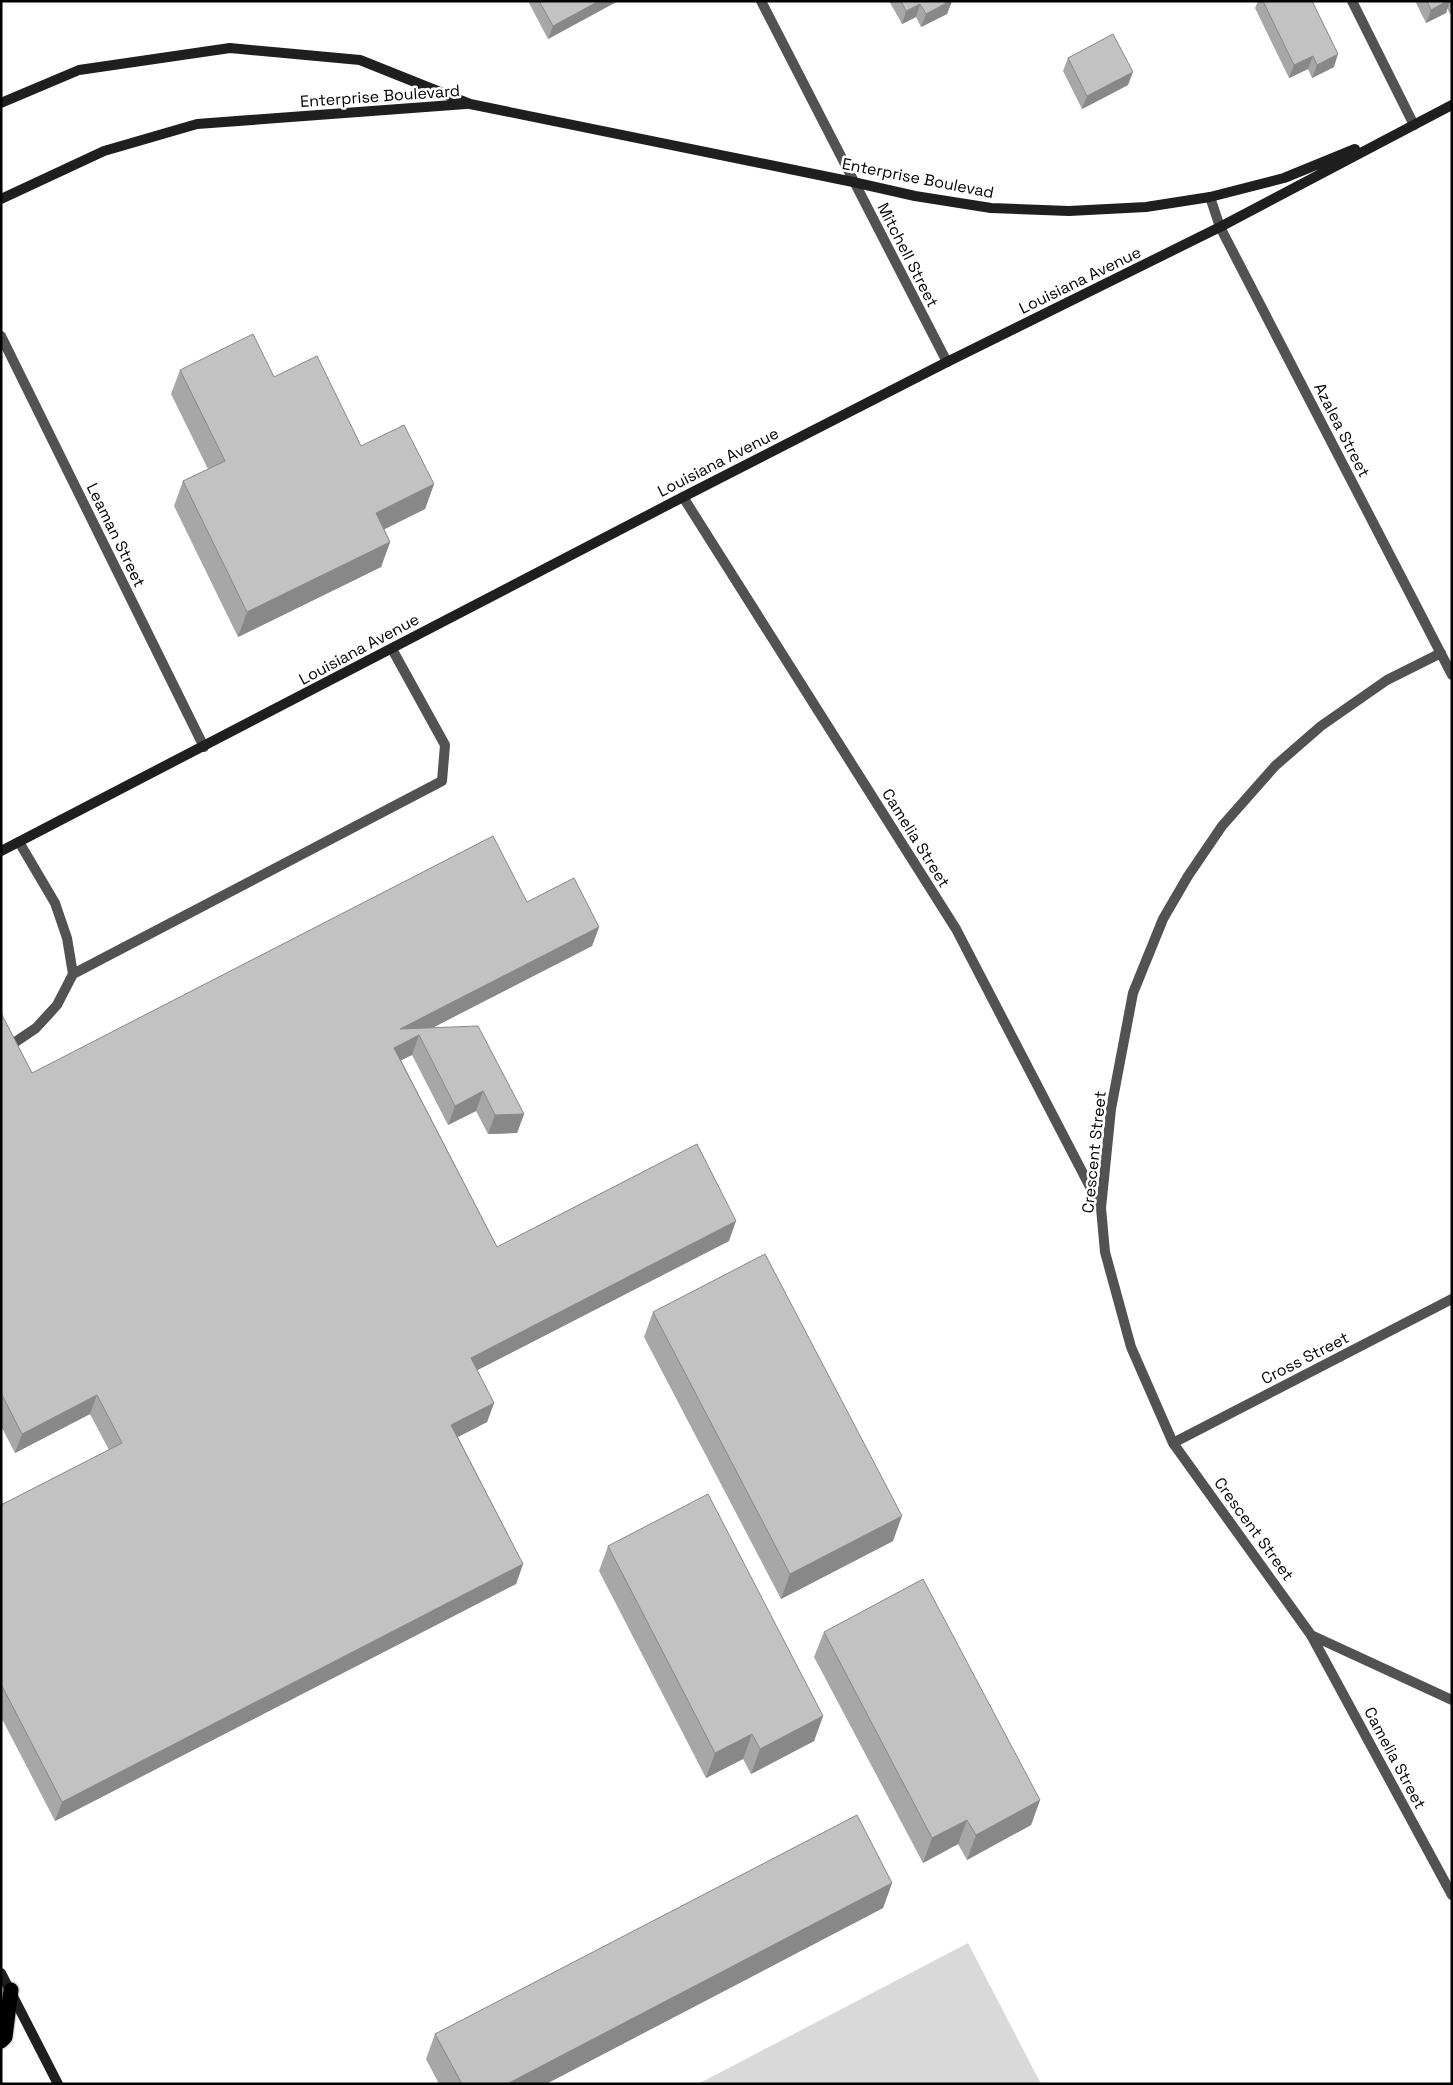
<svg xmlns="http://www.w3.org/2000/svg" width="1453" height="2085" font-family="'Space Grotesk',sans-serif">
<rect width="100%" height="100%" fill="#fff"/>
<path fill="#d9d9d9" d="M968,1943l73,141h-343z"/>
<g fill="none" stroke-linecap="round" stroke-linejoin="round">
<g stroke="#dbdbdb" stroke-width="18">
<path id="highway" d="M1,2041l4,-4 6,-47"/>
</g>
<path stroke="#525252" stroke-width="10" d="M73,974l369,-193 3,-36 -53,-96
M5,1049l31,-21 21,-23 16,-31 -6,-36 -12,-35 -36,-61"/>
<path stroke="#525252" stroke-width="10" d="M761,1l186,361
M1352,1l62,124
M1210,197l10,30 232,448
M1,336l203,411
M683,497l273,432 145,279
M1441,653l-54,27 -66,46 -46,40 -53,60 -34,50 -25,43 -30,74 -22,116 -10,99 4,44 26,95 42,96 138,192 141,65
M1173,1443l279,-144
M1311,1635l141,260"/>
<path stroke="#1f1f1f" stroke-width="10" d="M1,103l78,-33 151,-22 130,12 110,44 383,78 62,14 76,12 78,3 77,-4 64,-10 74,-19 71,-29
M1,199l103,-48 93,-27 269,-20
M1,851l682,-354 264,-135 273,-135 232,-122
M1,1973l57,111"/>
<use href="#highway" stroke="#000" stroke-width="15"/>
</g>
<path fill="#a7a7a7" d="M529,1h89l-70,38 -19,-36z
M889,1h63l-5,13 -26,13 -5,-10 -14,7z
M1258,1h54l22,66 -22,11 -4,-9 -19,9 -34,-70z
M1415,1h37v13h-2l-3,-6 -1,5 -20,10z
M1068,58l60,27 -46,24 -19,-38z
M180,370l94,7 87,69 73,38 -9,25 -41,20 6,13 -9,25 -143,70 -64,-131 9,-25 25,-12 -37,-75z
M527,902l72,25 -7,19 -158,81 90,87 -7,19 -29,1 -12,-23 -28,14 -36,-70 -11,5 96,187 232,-6 -252,129 17,33 -7,19 -29,15 65,127 -7,20 -461,237 -54,-104v-212l108,-55 -19,-36 -75,39 -14,-27v-413l31,60z
M653,1312l240,229 -112,58 -137,-262z
M608,1546l215,170 -9,25 -63,33 -8,-15 -37,19 -107,-207z
M824,1632l216,168 -9,25 -64,35 -9,-16 -35,19 -109,-206z
M892,1883l-9,25 -337,176h-107l-13,-25 9,-25z"/>
<path fill="#888" d="M599,1h19l-70,38 5,-13z
M950,1h2l-5,13 -26,13 5,-13z
M1447,1h3l-4,12 -20,10 5,-13z
M920,4l-4,13 -14,7 4,-13z
M1338,54l-4,13 -22,11 5,-13z
M1313,56l-5,13 -19,9 5,-13z
M1133,72l-5,13 -46,24 5,-13z
M434,484l-9,25 -58,29 9,-25z
M390,542l-9,25 -143,70 9,-25z
M599,927l-7,19 -199,102 7,-19z
M419,1035l-7,20 -25,12 7,-19z
M483,1091l-7,20 -28,14 7,-19z
M524,1114l-7,19 -29,1 7,-19z
M736,1221l-7,20 -265,136 7,-19z
M97,1395l-7,19 -75,39 7,-19z
M494,1403l-7,19 -43,22 7,-19z
M902,1516l-9,25 -112,58 9,-25z
M523,1564l-7,20 -461,237 7,-19z
M823,1716l-9,25 -63,33 9,-25z
M752,1734l-9,25 -37,19 9,-25z
M1040,1800l-9,25 -64,35 9,-25z
M967,1820l-9,24 -35,19 9,-25z
M892,1883l-9,25 -337,176h-39z"/>
<path fill="#c2c2c2" stroke="#888" d="M539,1h60l-46,25z
M901,1h49l-24,13 -6,-10 -14,7z
M1263,1h49l26,53 -21,11 -4,-9 -19,9z
M1427,1h20l-16,9z
M1113,34l20,38 -46,24 -19,-38z
M253,334l21,43 43,-21 44,90 43,-21 30,59 -58,29 14,29 -143,70 -64,-131 42,-20 -45,-91z
M493,836l34,66 47,-24 25,49 -199,102 78,-3 46,88 -29,1 -12,-24 -28,15 -36,-71 -25,13 103,199 200,-103 39,77 -265,137 23,45 -43,22 72,139 -461,238 -61,-118v-179l121,-62 -25,-48 -75,39 -21,-41v-380l31,60z
M765,1254l137,262 -112,58 -137,-262z
M708,1494l115,222 -63,33 -8,-15 -37,19 -107,-207z
M923,1579l117,221 -64,35 -9,-15 -35,18 -108,-206z
M857,1815l35,68 -385,201h-45l-27,-50z"/>
<g text-anchor="middle" dominant-baseline="central" stroke-width="5" stroke-linejoin="round" paint-order="stroke">
<g font-size="16" fill="#000" stroke="#fff">
<text transform="translate(380 96) rotate(-4)">Enterprise Boulevard</text>
<text transform="translate(918 178) rotate(11)">Enterprise Boulevad</text>
<text transform="translate(908 255) rotate(63)">Mitchell Street</text>
<text transform="translate(1080 280) rotate(-26)">Louisiana Avenue</text>
<text transform="translate(1342 430) rotate(63)">Azalea Street</text>
<text transform="translate(718 462) rotate(-27)">Louisiana Avenue</text>
<text transform="translate(116 535) rotate(64)">Leaman Street</text>
<text transform="translate(359 649) rotate(-28)">Louisiana Avenue</text>
<text transform="translate(916 838) rotate(58)">Camelia Street</text>
<text transform="translate(1094 1152) rotate(-84)">Crescent Street</text>
<text transform="translate(1305 1358) rotate(-27)">Cross Street</text>
<text transform="translate(1254 1529) rotate(54)">Crescent Street</text>
<text transform="translate(1395 1758) rotate(62)">Camelia Street</text>
</g>
</g>
<rect width="1453" height="2085" fill="none" stroke="#000000" stroke-width="5"/>
</svg>
